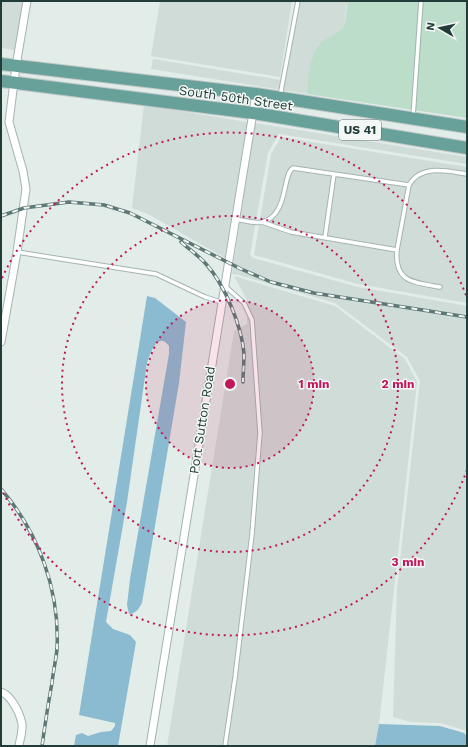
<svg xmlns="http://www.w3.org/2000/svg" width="468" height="747" font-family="'Work Sans',sans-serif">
<rect width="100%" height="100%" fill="#e2ece9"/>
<path fill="#d0dcd8" d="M1,1h22l-8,49 -14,-2z
M160,1h132l-12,76 -129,-21z
M296,1h52l-2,7 -1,15 -7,10 -19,12 -6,11 -6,38 -156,-25 2,-10 128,21 2,-2z
M144,105l103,17 -22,136 -75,-43 -18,-7z
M255,123l212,34v7l-188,-30 -11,19 -18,102 3,3 105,29 109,19v425l-26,-8 -30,-1 -18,-5 4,-128 23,-208 -13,-24 -72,-54 -100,-29h-3z
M281,137l186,30v136l-109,-19 -104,-29 17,-101z
M234,276l101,30 70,53 12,23 -38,342 -4,22h-208l67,-415 13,-7v-24z"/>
<path fill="#bbddc9" d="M348,1h119v117l-160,-24c2,-15 2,-37 12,-49 8,-9 21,-10 26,-22 2,-7 1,-15 3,-22z"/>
<path fill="#8bbbd0" d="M147,296l8,2 31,24 -7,61 -37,220c-3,5 -6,11 -13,11l-2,-9 3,-26 39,-225v-8c-11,-16 -19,8 -22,17l-20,139 -21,120 7,7 17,6 6,7 -18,104h-44l2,-11 6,-2 6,3 13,-4 10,-1 4,-5v-3l-36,-8z
M379,724l61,2 24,7 3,3v10h-92z"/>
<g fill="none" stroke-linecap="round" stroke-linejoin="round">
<g stroke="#a5b4b1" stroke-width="5.5">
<path id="lane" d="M280,96l18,-95
M413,117l8,-116
M235,219c7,1 22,5 28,3 26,-8 19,-48 30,-54l116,17c12,-21 38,-14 58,-11
M262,222l29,10 106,18 12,-65
M325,237l9,-63
M397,250c-3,33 17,32 43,37
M17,252l139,22 49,23 16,5
M225,746l10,-68 17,-144 8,-101 -8,-113 -8,-17 -19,-17"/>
</g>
<g stroke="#a5b4b1" stroke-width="9">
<path id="street" d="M1,342l16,-90 9,-63 -3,-18 -14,-49 7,-56 11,-65
M1,692c10,3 19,21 21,32 1,6 -2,15 -3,22
M150,746l106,-652"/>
</g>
<g stroke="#c1c9c8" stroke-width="14">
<path id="primary" d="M1,64l255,30 211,33
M1,81l252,32 214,35"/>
</g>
<use href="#lane" stroke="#fff" stroke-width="3.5"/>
<use href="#street" stroke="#fff" stroke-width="7"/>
<use href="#primary" stroke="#68a09a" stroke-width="12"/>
<g stroke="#5d7875" stroke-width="3.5">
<path id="rail" d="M1,216l23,-8 45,-6 35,3 26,8 111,56 30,13 43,11 153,24
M181,242c9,8 18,14 25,22 19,21 36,63 38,90 0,9 -1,19 -1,28
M1,489c38,44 59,102 56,160 -1,11 -4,23 -5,34 -4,21 -7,42 -10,63"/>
</g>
<use href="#rail" stroke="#f3f8f6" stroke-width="2" stroke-dasharray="6" stroke-linecap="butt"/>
</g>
<circle cx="230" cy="384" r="84" fill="#c2185b" fill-opacity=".12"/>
<g fill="none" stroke="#c2185b" stroke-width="2" stroke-dasharray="2 4">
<circle cx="230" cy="384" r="84"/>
<circle cx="230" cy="384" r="168"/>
<path d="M467 470A252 252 0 0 1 2 490M2 278A252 252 0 0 1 467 298"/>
</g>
<g text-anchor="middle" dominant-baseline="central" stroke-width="3" stroke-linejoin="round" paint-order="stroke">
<rect fill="#f3f8f6" stroke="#617572" stroke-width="1" x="339" y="120" width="42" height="20" rx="3"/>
<g font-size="12" font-weight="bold" fill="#223d39">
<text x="360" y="130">US 41</text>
</g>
<g font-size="13" fill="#223d39" stroke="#f3f8f6">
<text transform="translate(236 98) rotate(8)">South 50th Street</text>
<text transform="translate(202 420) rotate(-81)">Port Sutton Road</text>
</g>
</g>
<circle cx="230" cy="384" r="6" fill="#c2185b" stroke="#f3f8f6" stroke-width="2"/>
<g font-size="12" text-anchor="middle" font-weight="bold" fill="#c2185b" stroke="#f3f8f6" stroke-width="3" stroke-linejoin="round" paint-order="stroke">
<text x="314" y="388">1 min</text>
<text x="398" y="388">2 min</text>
<text x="408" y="566">3 min</text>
</g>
<rect width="468" height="747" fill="none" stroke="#223d39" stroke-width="4"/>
<g transform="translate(440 28) rotate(279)" stroke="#f3f8f6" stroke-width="3" paint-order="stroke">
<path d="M0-3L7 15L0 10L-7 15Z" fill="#223d39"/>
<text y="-6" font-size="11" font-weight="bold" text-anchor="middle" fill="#223d39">N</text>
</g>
</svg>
